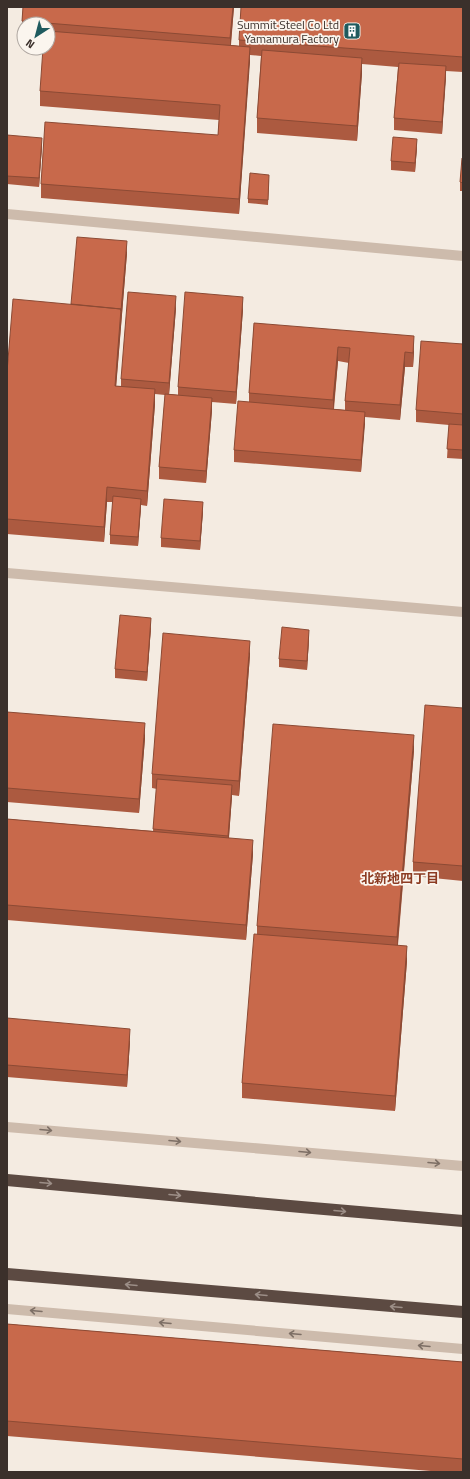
<svg xmlns="http://www.w3.org/2000/svg" width="470" height="1479" font-family="'Titillium Web','Noto Sans JP',sans-serif">
<rect width="100%" height="100%" fill="#f4ebe1"/>
<g fill="none" stroke-linecap="round" stroke-linejoin="round">
<path stroke="#cdbbac" stroke-width="10" d="M7,214l456,42
M7,573l456,39
M7,1127l456,39
M7,1309l456,40"/>
<path stroke="#5c4a42" stroke-width="12" d="M7,1180l294,27 162,14
M7,1274l456,38"/>
</g>
<path fill="#ac5a40" fill-rule="evenodd" d="M23,7h211l-3,38 8,1v-6l224,-33v65l-17,-1 -4,63 -48,-4v-12l4,-51 -36,-3v9l-5,68 -100,-8v-15l4,-62 -11,-1 -11,159 -198,-16v-14l177,-49 1,-15 -179,-14v-15l8,-43v-24h-24v12h-2v-15z
M7,135l35,11 -3,41 -32,-3z
M463,143v48h-3v-9l3,-24z
M417,147l-2,25 -24,-2v-9z
M269,179l-1,26 -20,-2v-4z
M127,253l-11,133h5v-7l55,-71 -7,86 9,1v-8l65,-78 -7,95 -24,-2v8l-6,73 -47,-4v-12l6,-72 -10,-1v10l-8,102 -6,-1 -3,41 -28,-2v-9l3,-33h-6l-3,40 -97,-8v-162l64,-68z
M254,323l160,28 -1,16h-8l-5,53 -35,-3 -4,55 -127,-10v-12l15,-48v-9zM338,361l11,2 -4,38v9l-11,-1z
M463,344v115l-16,-1 2,-33 -33,-3v-12z
M203,511l-3,39 -39,-3v-9z
M151,627l-4,54 -32,-3v-9z
M309,639l-2,31 -28,-3v-8z
M250,655l-11,141 -7,-1 -3,43 24,16 -7,86 -239,-20v-101l146,12 4,-42 -5,-1v-14z
M463,708v173l-50,-5v-14z
M7,712l138,26 -6,75 -132,-11z
M414,750l-16,195 9,16 -12,150 -153,-13v-15l15,-149v-8z
M7,1018l123,23 -3,46 -120,-10z
M7,1324l456,38v110h-20l-436,-36z"/>
<path fill="#8c4a34" d="M233,7h1l-4,45v-14z
M250,47v15l-11,152v-15z
M362,58v15l-5,68v-15z
M446,66v12l-4,56v-12z
M42,138v8l-3,41v-9z
M417,139v8l-2,25v-9z
M127,241v12l-12,148v-15z
M176,296v12l-7,87v-12z
M243,297v12l-7,95v-12z
M414,336v15l-1,16v-14z
M338,347v14l-5,53v-14z
M405,352v15l-5,53v-15z
M155,389v15l-8,102v-15z
M212,398v12l-6,73v-12z
M365,412v12l-4,48v-12z
M107,487v15l-3,40v-15z
M141,499v9l-3,38v-9z
M203,502v9l-3,39v-9z
M151,618v9l-4,54v-9z
M309,630v9l-2,31v-9z
M250,641v14l-11,141v-15z
M145,723v15l-6,75v-14z
M414,735v15l-17,202v-15z
M232,785v12l-4,51v-12z
M253,840v14l-7,86v-15z
M407,946v15l-12,150v-15z
M130,1029v12l-3,46v-12z"/>
<path fill="#c8694b" stroke="#8c4a34" d="M23,7h210l-3,31 -208,-17z
M241,7h222v50l-224,-17z
M48,31l202,16 -11,152 -198,-15 4,-62 173,13 2,-30 -180,-14 3,-43h5z
M262,50l100,8 -5,68 -100,-8z
M399,63l47,3 -4,56 -48,-4z
M7,135l35,3 -3,40 -32,-2z
M393,137l24,2 -2,24 -24,-2z
M462,158h1v25l-3,-1z
M250,173l19,2 -1,25 -20,-1z
M77,237l50,4 -6,70v-2l-50,-5z
M128,292l48,4 -7,87 -48,-4z
M185,292l58,5 -7,95 -58,-5z
M13,299l108,10 -6,77 40,3 -8,102 -40,-4 -3,40 -97,-8v-147z
M254,323l160,13 -1,17 -8,-1 -5,53 -55,-4 5,-53 -12,-1 -5,53 -84,-7z
M421,341l42,3v70l-47,-4z
M165,394l47,4 -6,73 -47,-4z
M238,401l127,11 -4,48 -127,-10z
M449,424l14,1v25l-16,-1z
M113,496l28,3 -3,38 -28,-2z
M164,499l39,3 -3,39 -39,-3z
M120,615l31,3 -4,54 -32,-3z
M282,627l27,3 -2,31 -28,-2z
M163,633l87,8 -11,140 -87,-7z
M425,705l38,3v158l-50,-4z
M7,712l138,11 -6,76 -132,-11z
M273,724l141,11 -17,202 -140,-11z
M157,779l75,6 -4,51 -75,-7z
M7,819l246,21 -7,85 -239,-20z
M254,934l153,12 -12,150 -153,-13z
M7,1018l123,11 -3,46 -120,-10z
M7,1324l456,38v97l-456,-38z"/>
<defs><path id="oneway-shaft" d="M-6 0H5M1.5-3L5.5 0L1.5 3" fill="none" stroke-width="1.6" stroke-linecap="round" stroke-linejoin="round"/></defs>
<g stroke="#7d6f65">
<use href="#oneway-shaft" transform="translate(46 1130) rotate(5)"/>
<use href="#oneway-shaft" transform="translate(175 1141) rotate(5)"/>
<use href="#oneway-shaft" transform="translate(305 1152) rotate(5)"/>
<use href="#oneway-shaft" transform="translate(434 1163) rotate(5)"/>
<use href="#oneway-shaft" transform="translate(36 1311) rotate(-175)"/>
<use href="#oneway-shaft" transform="translate(165 1323) rotate(-175)"/>
<use href="#oneway-shaft" transform="translate(295 1334) rotate(-175)"/>
<use href="#oneway-shaft" transform="translate(424 1346) rotate(-175)"/>
</g>
<g stroke="#9c8e87">
<use href="#oneway-shaft" transform="translate(46 1183) rotate(5)"/>
<use href="#oneway-shaft" transform="translate(175 1195) rotate(5)"/>
<use href="#oneway-shaft" transform="translate(340 1211) rotate(5)"/>
<use href="#oneway-shaft" transform="translate(131 1285) rotate(-175)"/>
<use href="#oneway-shaft" transform="translate(261 1295) rotate(-175)"/>
<use href="#oneway-shaft" transform="translate(396 1307) rotate(-175)"/>
</g>
<defs>
<g id="building-square" transform="scale(0.9)"><rect x="-9" y="-9" width="18" height="18" rx="4" fill="#1f5a5e" stroke="#fbf5ee"/><path d="M-4-6H4V6H1V3H-1V6H-4ZM-2.5-4.3h1.7v1.8h-1.7ZM.8-4.3h1.7v1.8H.8ZM-2.5-1h1.7V.8h-1.7ZM.8-1h1.7V.8H.8Z" fill="#fff"/></g>
</defs>
<g fill-rule="evenodd">
<use href="#building-square" x="352" y="31"/>
</g>
<g text-anchor="middle" dominant-baseline="central" stroke-width="3.5" stroke-linejoin="round" paint-order="stroke">
<g font-size="12" fill="#3b302b" stroke="#fbf5ee" text-anchor="end">
<text x="339" y="24">Summit Steel Co Ltd<tspan x="339" dy="14">Yamamura Factory</tspan></text>
</g>
<g font-size="13" font-weight="bold" fill="#8c3b22" stroke="#fbf5ee">
<text x="400" y="878">北新地四丁目</text>
</g>
</g>
<rect width="470" height="1479" fill="none" stroke="#3b302b" stroke-width="16"/>
<g transform="translate(36 36) rotate(216)"><circle r="19" fill="#fbf5ee" stroke="#aea6a0"/>
<path d="M0-3L7 15L0 10L-7 15Z" fill="#1f5a5e"/>
<text y="-6" font-size="11" font-weight="bold" text-anchor="middle" fill="#3b302b">N</text>
</g>
</svg>
